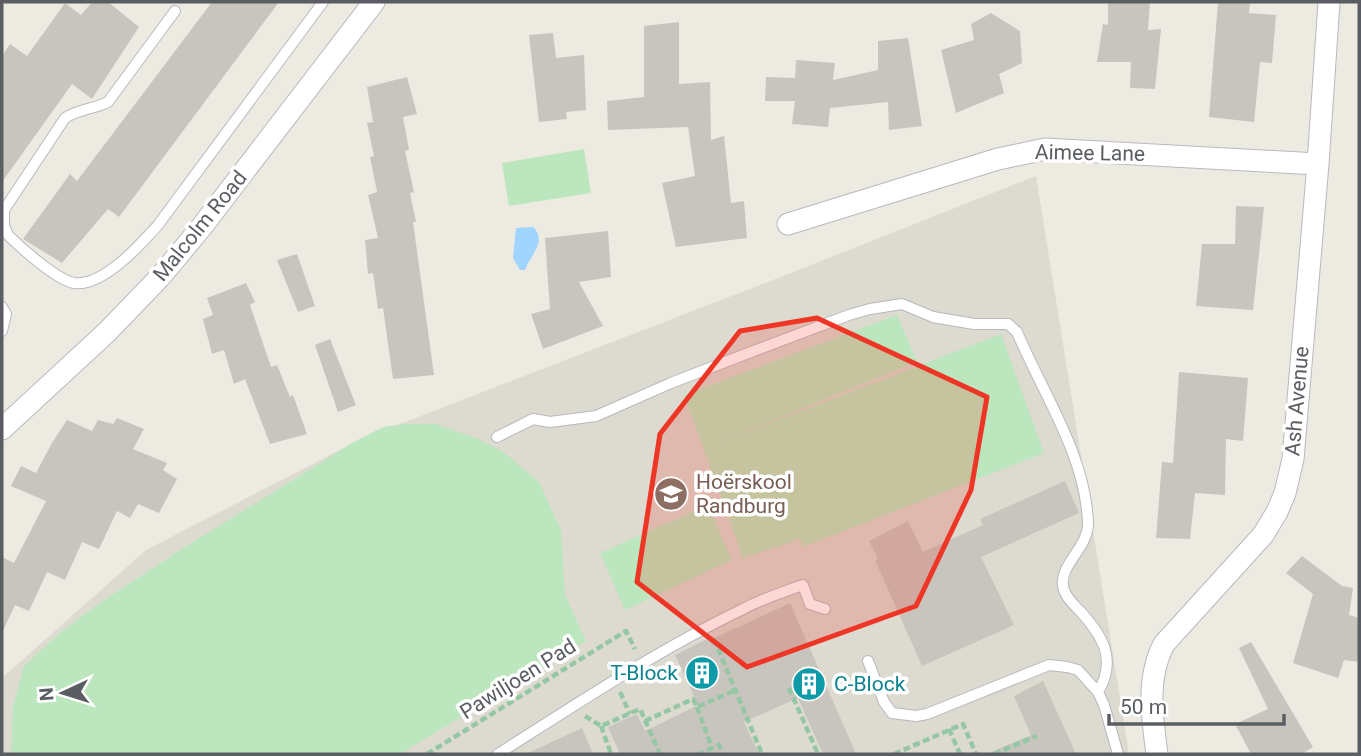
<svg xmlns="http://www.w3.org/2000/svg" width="1361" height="756" font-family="Roboto,sans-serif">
<rect width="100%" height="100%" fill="#edebe1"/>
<path fill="#dddad0" d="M1036,176l93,578h-1127v-76l144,-128 215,-111 417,-161z"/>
<path fill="#bce6bd" d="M584,149l7,44 -82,13 -7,-43z
M897,315l20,47 -194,79 278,-107 43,119 -241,94 -3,-8 -57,19 -59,-163z
M405,424h31l40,14 26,13 37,31 22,48 4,65 21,46 -186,113h-389l2,-47 11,-41 37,-34 39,-29 85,-56 169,-105 29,-15z
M708,505l24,55 -107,50 -25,-57z"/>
<path fill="#9fd5ff" d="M533,227c15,14 -3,28 -8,43h-5l-7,-12 3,-30z"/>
<path fill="#c8c5be" d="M92,2h16l31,25 -47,72 -20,-15 -70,98v-126l8,-12 17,12 38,-53 16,12z
M212,2h67l-160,215 -11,-8 -46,54 -39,-24 47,-65 7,7z
M1108,2h42l-2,28 13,-1 -6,60 -25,-1 1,-26h-34l6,-38 5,1z
M1218,2h32l-1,11 27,2 -4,48 -12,-1 -6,60 -45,-5z
M991,13l29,18 2,32 -23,11 5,19 -48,20 -15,-63 33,-10 -3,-16z
M679,22v62l31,-2 1,58 13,-4 7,67 13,-2 3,37 -71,9 -14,-64 33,-7 -7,-49 -80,3 -1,-29 37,-4v-71z
M553,33l3,25 28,-3 2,55 -20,2 1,7 -28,3 -10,-87z
M908,38l14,88 -33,4 -1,-28 -58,6 -2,19 -36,-3 3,-23h-30l1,-24 29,1 1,-18 39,3 -2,17 45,-10v-29z
M407,77l10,37 -14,3 6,33 -4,1 9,41 -4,1 6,29h-3l21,153 -41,4 -10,-71 -5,1 -5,-36 -5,1 -3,-34 13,-2 -10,-43 9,-3 -7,-35 4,-1 -7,-33 6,-1 -6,-35z
M1236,206l28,1 -11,103 -57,-4 6,-62h33z
M608,231l3,46 -32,5 24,44 -60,23 -12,-35 19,-5 -5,-71z
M297,254l18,52 -17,6 -21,-52z
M246,283l9,19 -5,3 21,62 6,-2 13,32 3,-2 14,39 -37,10 -25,-65 -11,5 -10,-34 -12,4 -9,-35 10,-4 -6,-17z
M330,339l26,66 -18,7 -23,-67z
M1179,372l69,6 -5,63 -17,-2 -1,56 -30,-2 -5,46 -34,-1 6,-76 11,1z
M117,418l27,11 -11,20 34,14 -4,7 14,9 -18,34 -21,-9 -8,14 -13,-7 -18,38 -17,-7 -17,38 -18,-8 -18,39 -14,-6 -13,28v-76l12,6 32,-62 -35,-15 10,-20 15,7 16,-30 15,-23 25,11 6,-11 15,4z
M1065,481l14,32 -98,44 33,68 -92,41 -47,-106 3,-1 -9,-18 39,-20 15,31 60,-27 -3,-6z
M1302,556l40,30 11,2 -4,27 10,3v44l-15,-2 -6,18 -45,-15 20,-69 -27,-21z
M790,603l66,151h-33l-25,-56 -54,24 15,32h-139l-12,-27 29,-13 8,17 53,-26 -23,-50 32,-16 1,2z
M1251,642l62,105 -11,7h-51l-16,-30 33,-15 -29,-61z
M1043,681l33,73h-89l44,-19 -17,-39z
M582,728l11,26h-67z"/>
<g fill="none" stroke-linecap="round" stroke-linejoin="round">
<g stroke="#b7b9be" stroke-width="12">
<path id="lane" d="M175,11l-67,91c-14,7 -29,7 -43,16l-61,92v16l4,9c13,13 49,45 66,48 29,4 67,-39 84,-58l165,-223
M2,307l4,7 -4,17
M497,437l36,-18 17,3 46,-6 75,-33 80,-31 98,-37 21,-6 32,-5 31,13 41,7h34l9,8c26,62 68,122 71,190 1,27 -32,44 -24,68 3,9 10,15 16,21 23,25 37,49 18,81
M868,661l16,41 8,11 24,3 11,-2 122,-49 18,2 11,3 20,22 6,13 14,49
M498,754c80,-51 160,-104 245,-145 19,-10 40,-17 60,-24l7,19 15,5"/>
</g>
<g stroke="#b7b9be" stroke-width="23">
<path id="street" d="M788,224l210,-65 47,-10 273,15
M2,429l105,-97 53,-55 40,-48 174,-227
M1157,754c-5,-37 -11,-76 7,-110l99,-109 14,-23 8,-19 8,-34 25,-295 11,-162"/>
</g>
<path stroke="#95c7a4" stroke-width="4.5" stroke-dasharray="7 3.5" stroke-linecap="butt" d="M714,639l48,115
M789,688l29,66
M620,692l10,22
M697,707l15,41 -13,6
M585,716l16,10 39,-17 20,45
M645,721l48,-22 4,8 39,-17
M601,726l10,28
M949,729l11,25
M718,743l5,11
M427,754l199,-123 9,18
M894,754l69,-30 13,30
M994,754l43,-18"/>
<use href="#lane" stroke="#fff" stroke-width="10"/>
<use href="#street" stroke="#fff" stroke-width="21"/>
</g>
<path fill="#ee3626" fill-opacity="0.2" stroke="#ee3626" stroke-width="5" stroke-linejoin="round" d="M817,318l170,79 -16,93 -55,116 -169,61 -110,-85 23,-148 80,-103z"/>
<defs>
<g id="school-disc" transform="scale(1.75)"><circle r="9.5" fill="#8d6e63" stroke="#fff"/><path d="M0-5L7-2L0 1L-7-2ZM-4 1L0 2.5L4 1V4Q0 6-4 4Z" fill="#fff"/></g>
<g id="building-disc" transform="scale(1.75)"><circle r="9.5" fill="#0f9aa8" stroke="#fff"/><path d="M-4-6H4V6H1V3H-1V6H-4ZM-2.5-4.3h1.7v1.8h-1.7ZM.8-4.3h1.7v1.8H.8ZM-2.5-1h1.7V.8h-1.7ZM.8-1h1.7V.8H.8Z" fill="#fff"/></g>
</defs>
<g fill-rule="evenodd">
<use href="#school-disc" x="671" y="494"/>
<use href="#building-disc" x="702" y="673"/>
<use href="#building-disc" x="809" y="684"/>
</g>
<g text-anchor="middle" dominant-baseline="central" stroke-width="7" stroke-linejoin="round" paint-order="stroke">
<g font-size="21" fill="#5a5e63" stroke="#fff">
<text transform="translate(1090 153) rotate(1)">Aimee Lane</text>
<text transform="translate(200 226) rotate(-51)">Malcolm Road</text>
<text transform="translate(1297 401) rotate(-85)">Ash Avenue</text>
<text transform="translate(518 679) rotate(-32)">Pawiljoen Pad</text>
</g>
<g font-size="21" fill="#785e54" stroke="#fff" text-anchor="start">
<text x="696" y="482">Hoërskool<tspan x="696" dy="24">Randburg</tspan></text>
</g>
<g font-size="21" fill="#0d838f" stroke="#fff" text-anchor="end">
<text x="678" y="673">T-Block</text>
<text x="834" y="684" text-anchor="start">C-Block</text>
</g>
</g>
<rect width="1361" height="756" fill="none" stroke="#5a5e63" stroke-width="7"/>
<g transform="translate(63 693) rotate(266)" stroke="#ffffff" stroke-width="5" paint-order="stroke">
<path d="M0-5L12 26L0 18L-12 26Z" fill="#5a5e63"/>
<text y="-10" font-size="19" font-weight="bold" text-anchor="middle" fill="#5a5e63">N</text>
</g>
<path d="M1109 714v10h175v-10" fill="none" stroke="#5a5e63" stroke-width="3.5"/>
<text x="1120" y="714" font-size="21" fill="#5a5e63" stroke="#ffffff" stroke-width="5" paint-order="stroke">50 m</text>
</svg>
